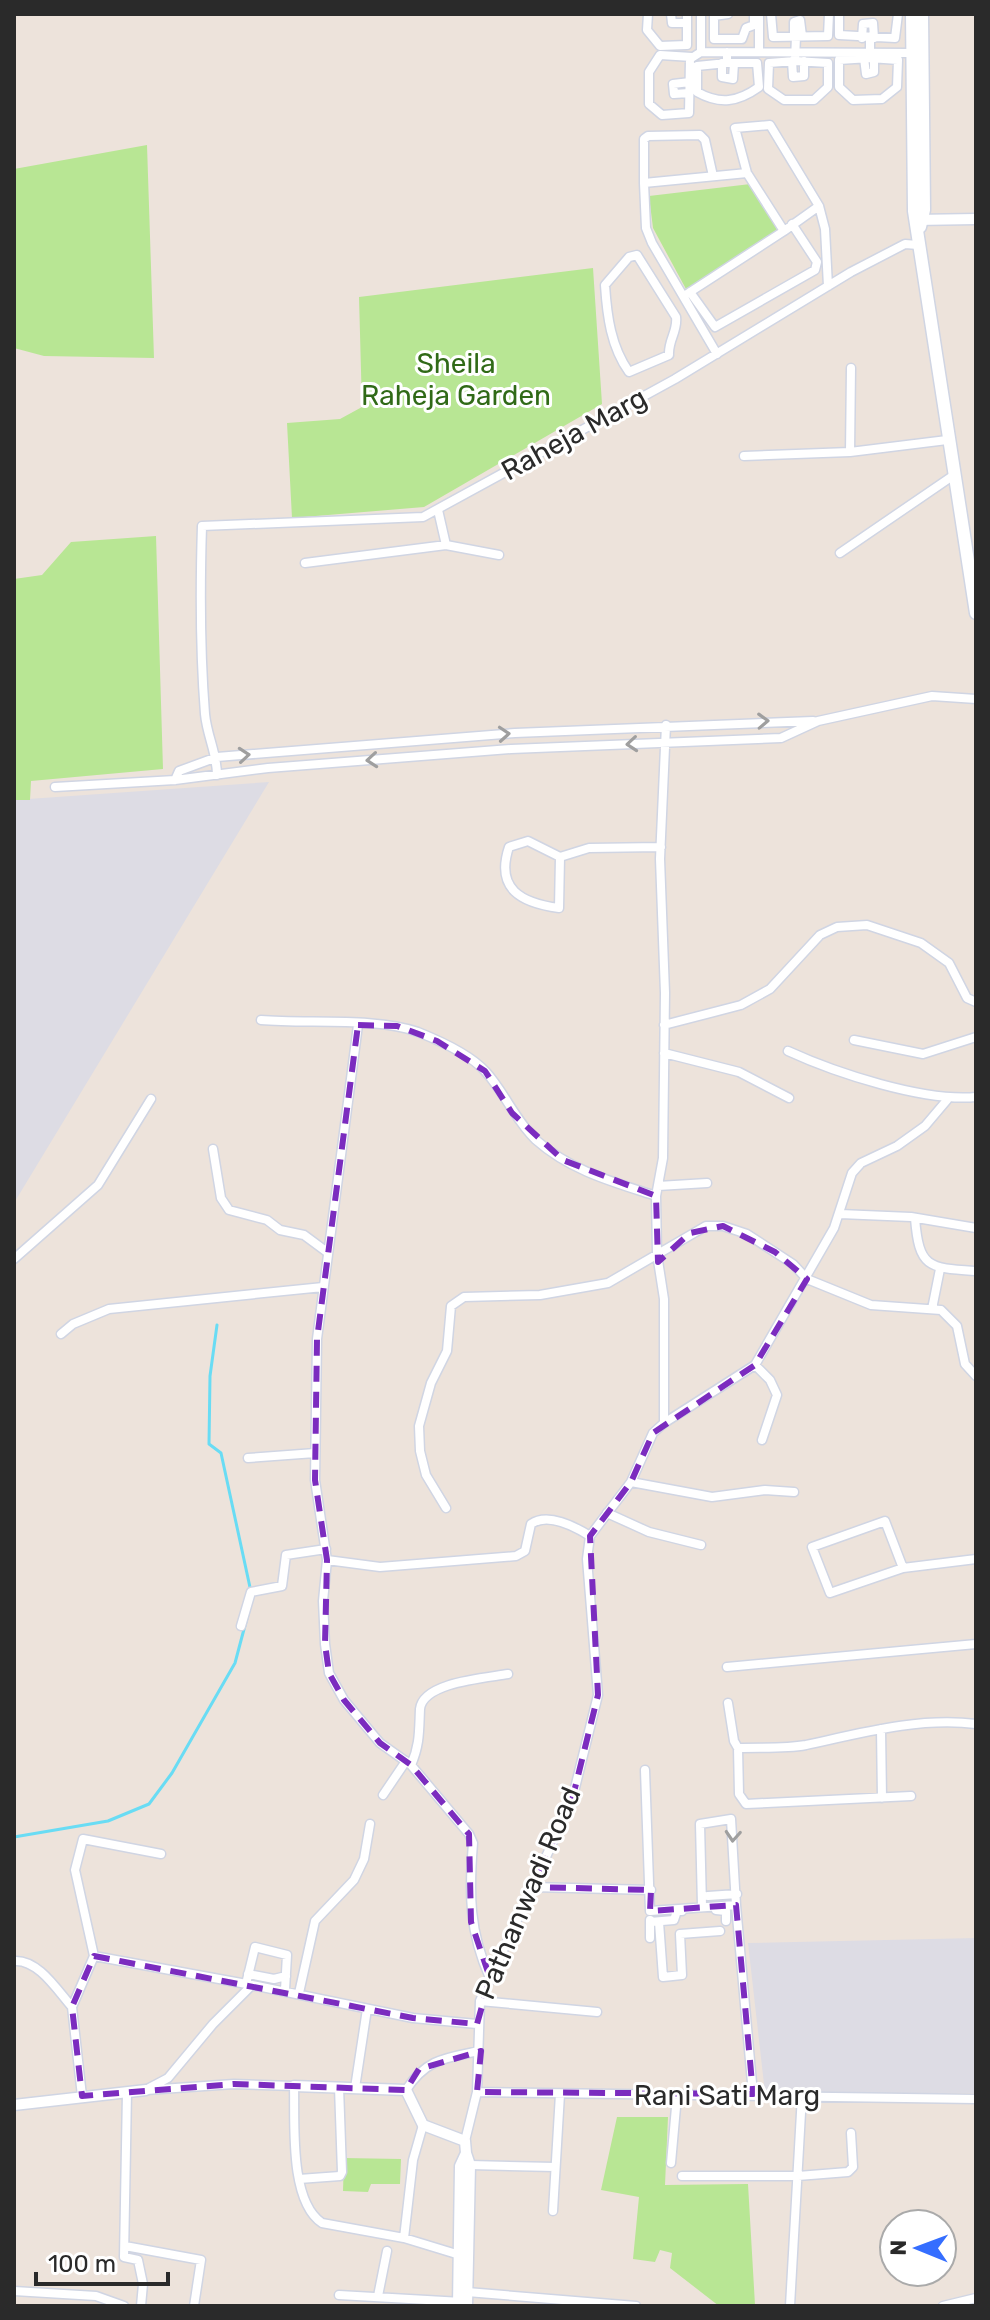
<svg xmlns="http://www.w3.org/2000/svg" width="990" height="2320" font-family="Rubik,sans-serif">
<rect width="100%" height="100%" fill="#ede3db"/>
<path fill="#dddce4" d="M269,782l-255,421v-403z
M976,1938v155h-211l-17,-150z"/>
<path fill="#b8e694" d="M147,145l7,213 -110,-2 -30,-8v-179z
M759,183l25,48 -98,58 -33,-61 -4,-32z
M593,268l9,136 -178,103 -132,11 -5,-95 53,-4 22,-12 -3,-110z
M156,536l7,233 -132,12 -1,19h-16v-221l28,-4 29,-33z
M617,2117h51l-3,68 83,-1 7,121 -36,1 -49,-38 2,-15 -12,-3 -5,12 -22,-3 6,-62 -38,-7z
M344,2158l57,1 -1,25h-29l-3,8 -25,-1z"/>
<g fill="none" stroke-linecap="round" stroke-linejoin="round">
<path stroke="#69dcf4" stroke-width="3" d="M217,1325l-7,51 -1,68 12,9 30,139
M14,1837l94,-16 41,-17 23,-31 63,-110 17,-64"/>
<g stroke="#d0d5e3" stroke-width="11">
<path id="minor" d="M648,14l-1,16 13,16 27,-1v-31
M671,14l1,9h15
M701,14v38l213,1
M714,14v25h28l4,-11 8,-3v-11
M771,14l2,23 55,-1 1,-22
M839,14v21l56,3 3,-24
M714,16l14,-2
M759,17v35
M794,36v-14l6,-2 2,16
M862,38l1,-14 10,-1 1,15
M727,52v11h30l2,24c-21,15 -39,18 -62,5v-26l30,-3
M692,57l-32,-2 -11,17v32l13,11 27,-2 1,-54 11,-7
M864,58l2,16 8,-2v-14
M870,58l-31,2v27l14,13 29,-1 15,-12 1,-27 -28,-2v-20
M792,61l1,16 11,-1v-15
M795,61l-26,2 -1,26 16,11h30l14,-13v-24l-33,-2 1,-25
M722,63v14l11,2 1,-16
M689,93l-15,1 -1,-10 17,-2
M747,173l-12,-45 35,-3 49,81 6,23 3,57
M644,183v-44l4,-3 52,-1 5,5 8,36
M637,255l39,62c2,14 -8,23 -7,38l-40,17c-18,-25 -22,-56 -24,-87l24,-28z
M690,292l25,35 100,-57 2,-8 -25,-38
M687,294l97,-63
M717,354l-65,-111 -6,-15 -2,-45 103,-10 37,58 35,-25
M850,452l1,-84
M744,456l106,-4 97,-12
M438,510l8,35 53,10
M840,553l114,-78
M305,563l141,-18
M217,775c0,-22 -10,-39 -12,-61 -5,-63 -5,-125 -3,-188l221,-9 252,-138 176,-107 54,-28 13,1
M175,780l4,-9 38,-14 298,-24 298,-12
M55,787l120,-7 93,-12 243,-19 270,-11 37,-17 114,-25 44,3
M560,857l-32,-16 -19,6c-14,42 12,56 50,61l1,-51 29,-9 72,-1
M261,1020c45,4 116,-3 157,12 20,8 53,23 68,40 19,21 29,48 50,68 35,31 77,42 120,56
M358,1025l-41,314 -2,141 12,80 -4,41 2,43 4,29 15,27 36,43 31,22 58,69 4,9c-4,50 -4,89 17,135
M664,1025l77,-20 29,-16 50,-54 17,-8 30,-2 54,18 28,20 18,35 9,4
M854,1040l69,14 53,-17
M788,1051c48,22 136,51 188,46
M664,1053l75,19 50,26
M213,1149l8,49 8,12 38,10 13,10 24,5 23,17
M658,1186l49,-3
M840,1214l71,3 65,11
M915,1218c4,50 13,50 61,53
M14,1259l84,-74 53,-86
M932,1309l8,-40
M61,1334l12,-10 36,-15 214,-22
M755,1365l15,15 7,15 -15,45
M664,1423v-124l-7,-45 -1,-58 7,-38 2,-165 -5,-134 6,-134
M248,1458l67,-5
M631,1482l81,15 53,-7 29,2
M446,1508l-20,-33 -6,-24 -1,-25 12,-43 16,-32 4,-45 13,-9 76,-2 68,-12 98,-57h17l24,8 46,30 14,15 64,26 70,5 16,16 8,38 11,12
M607,1513l42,19 52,13
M327,1560l53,7 136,-11 9,-5 6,-27c17,-12 43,2 59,12
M903,1568l-18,-47 -73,26 18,46 73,-25 73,-9
M241,1626l10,-34 31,-6 4,-31 40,-6
M727,1667l249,-23
M728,1703l6,38 4,7c22,-1 46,1 68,-3 55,-12 113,-28 170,-21
M881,1729l1,69
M738,1748l1,46 7,10 165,-8
M411,1765c9,-20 8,-35 9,-56 3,-27 66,-31 88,-35
M645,1770l5,141 86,-6 17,189
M383,1795l23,-34
M532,1887l119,3
M708,1896l29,-2
M702,1906l-2,-82 31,-5 5,86
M716,1910l10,1v10
M650,1922l24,-2 3,-9h5
M659,1922l4,55 19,-2 -2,-41 40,-3
M650,1938v-18
M94,1956l158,29
M14,1961c24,-2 43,29 58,46
M248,1974l26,5 12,-3
M246,1984l9,-37 32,8 -2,35
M299,1993l16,-72 39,-41 10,-21 6,-35
M480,2001l117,11
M149,2088l19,-10 45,-54 39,-39 161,33 64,6
M355,2088l12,-79
M146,2090l88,-6 60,2c1,37 -5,115 28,137l82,15 59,18
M406,2090c20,-31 39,-32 73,-39
M127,2092l-3,165 14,3 5,24 -2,22
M477,2092l499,7
M82,2096l-10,-89 22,-51 -19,-86 8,-31 78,15
M465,2141l12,-49 3,-91 92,-201 26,-105 -11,-136 3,-23 41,-54 22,-49 11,-10 91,-58 79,-137 18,-55 9,-10 36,-17 28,-20 22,-26
M671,2163l6,-67
M470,2165l85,2
M682,2176h116l50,-4 5,-5 -2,-34
M299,2179l41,-3 2,-4 -3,-85
M553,2211l7,-117
M404,2238l9,-78 10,-35
M125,2246l76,14 -7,46
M14,2291l82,5 28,10
M467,2292l169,14
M339,2295l123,7
M378,2296l9,-45
M790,2306l12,-211
M943,2306l33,-8"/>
</g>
<g stroke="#d0d5e3" stroke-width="13">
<path id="tertiary" d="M915,220l61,-1
M294,2086l112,4 17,35 42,16 1,12 -6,13 -2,140
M14,2105l132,-15
M466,2153l4,12 -3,141"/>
</g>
<g stroke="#d0d5e3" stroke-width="15">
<path id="secondary" d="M912,14l2,197 62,402
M920,227l4,-17 -2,-196"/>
</g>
<use href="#minor" stroke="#fff" stroke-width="8"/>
<use href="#tertiary" stroke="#fff" stroke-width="10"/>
<use href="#secondary" stroke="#fff" stroke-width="12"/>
</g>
<defs><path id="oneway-chevron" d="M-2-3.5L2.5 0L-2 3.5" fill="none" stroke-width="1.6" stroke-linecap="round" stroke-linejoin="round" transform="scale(2)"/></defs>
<g stroke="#9f9f9f">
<use href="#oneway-chevron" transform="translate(763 721) rotate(-2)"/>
<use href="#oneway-chevron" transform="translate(504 734) rotate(-4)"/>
<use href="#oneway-chevron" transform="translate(632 744) rotate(175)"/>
<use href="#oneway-chevron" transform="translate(244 755) rotate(-5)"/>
<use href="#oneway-chevron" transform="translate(372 760) rotate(175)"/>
<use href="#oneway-chevron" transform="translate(733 1836) rotate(94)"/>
</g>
<path fill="none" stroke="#7b2cbf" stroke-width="6" stroke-dasharray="16 10" stroke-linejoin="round" d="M358,1025l39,1 40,15 48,30 27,42 51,47 93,36 2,66 32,-29 33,-7 52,26 32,27 -52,86 -102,68 -22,49 -41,54 8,159 -26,105 -40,87 119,3 -1,21 86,-6 17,189 -276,-2 4,-41 -62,18 -13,21 -172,-6 -152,12 -10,-89 22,-51 319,62 64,6 13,-46 -19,-56 -2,-88 -58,-69 -31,-22 -36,-43 -15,-27 -4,-29 2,-84 -12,-80 2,-141z"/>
<g text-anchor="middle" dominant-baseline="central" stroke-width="6" stroke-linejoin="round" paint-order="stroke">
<g font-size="28" fill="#306a17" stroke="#fff">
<text x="456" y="363">Sheila<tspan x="456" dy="32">Raheja Garden</tspan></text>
</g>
<g font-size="28" fill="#2a2a2a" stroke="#fff">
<text transform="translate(574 434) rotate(-29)">Raheja Marg</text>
<text transform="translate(528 1893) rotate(-67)">Pathanwadi Road</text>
<text x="727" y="2095">Rani Sati Marg</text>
</g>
</g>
<rect width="990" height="2320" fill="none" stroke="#2a2a2a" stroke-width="32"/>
<g transform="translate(918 2248) rotate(271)"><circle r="38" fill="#ffffff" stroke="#aaaaaa" stroke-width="2"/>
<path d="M0-6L14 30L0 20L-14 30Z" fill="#356eff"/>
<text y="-12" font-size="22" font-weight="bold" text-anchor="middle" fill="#2a2a2a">N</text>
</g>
<path d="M36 2272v12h132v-12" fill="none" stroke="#2a2a2a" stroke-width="4"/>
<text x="48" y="2272" font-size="24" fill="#2a2a2a" stroke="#ffffff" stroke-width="6" paint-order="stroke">100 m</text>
</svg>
